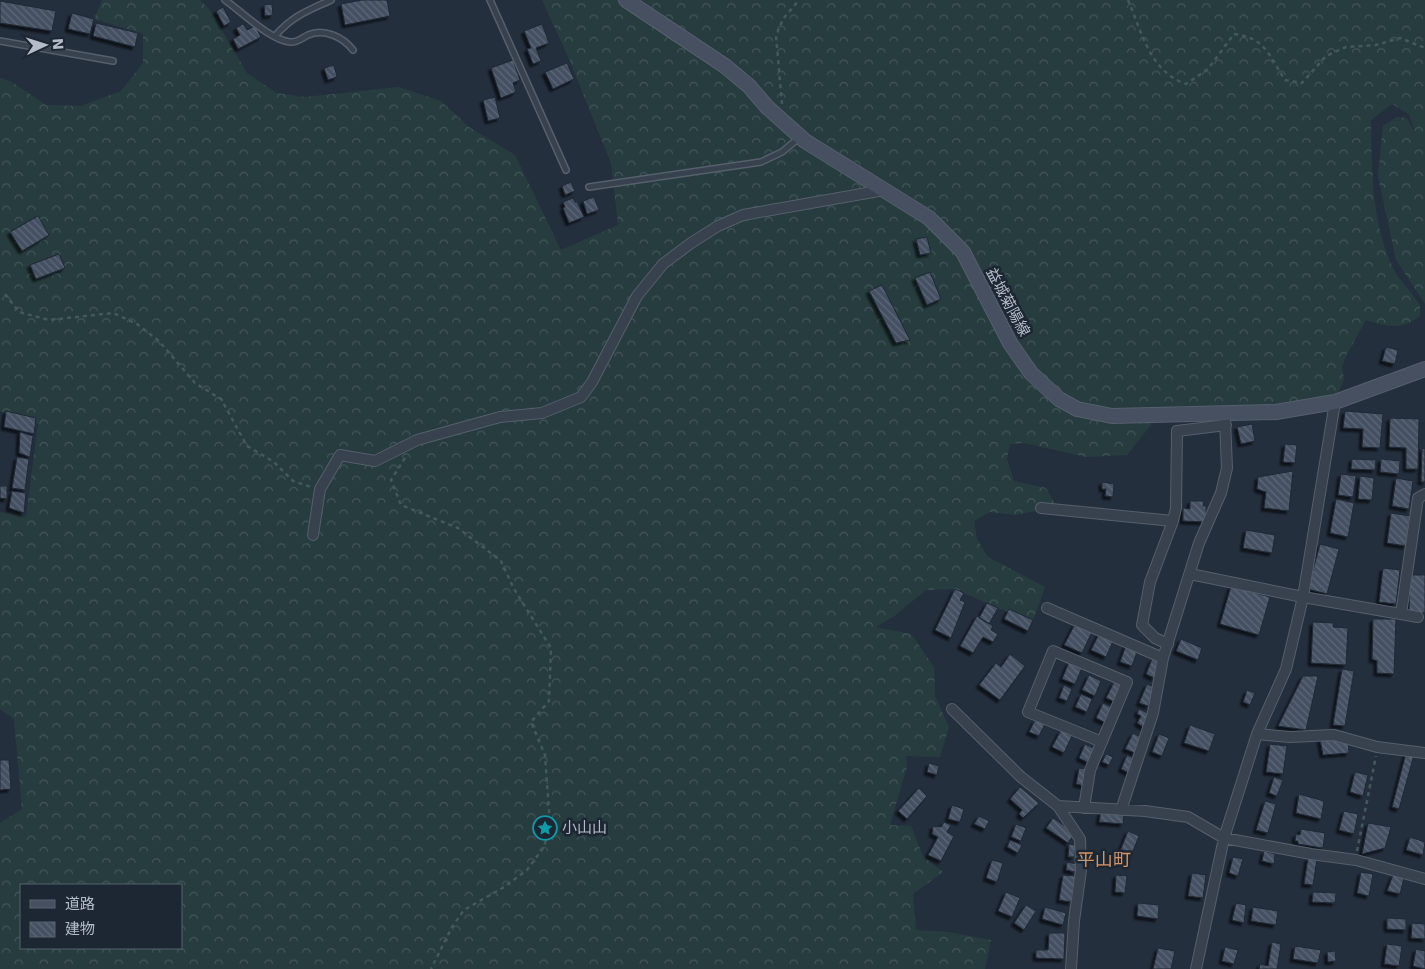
<svg xmlns="http://www.w3.org/2000/svg" width="1425" height="969" font-family="'DejaVu Sans','Noto Sans JP',sans-serif">
<defs>
<pattern id="forest-crowns" width="20" height="18" patternUnits="userSpaceOnUse" patternTransform="scale(1.25)"><rect width="20" height="18" fill="#263c3f"/><path d="M2 6a3 3 0 1 1 6 0M12 15a3 3 0 1 1 6 0" fill="none" stroke="#435659"/></pattern>
<pattern id="building-back-hatch" width="6" height="6" patternUnits="userSpaceOnUse" patternTransform="scale(1.25)"><rect width="6" height="6" fill="#455162"/><path d="M-1 5l2 2M0 0l6 6M5-1l2 2" fill="none" stroke="#5d6877"/></pattern>
<filter id="shadow"><feDropShadow dx="-3" dy="3" stdDeviation="1" flood-color="#0009"/></filter>
</defs>
<rect width="100%" height="100%" fill="#242f3e"/>
<path fill="url(#forest-crowns)" fill-rule="evenodd" d="M102,0h98l10,10 37,63 30,20 28,4 94,-10 42,14 28,26 46,28 46,95 57,-25 -7,-62 -41,-102 -28,-61h883v304l-29,-44 -18,-84 5,-50 14,-9 10,1 9,17 -7,-21 -17,-10 -21,16c1,50 0,101 22,148 6,13 19,24 27,37v11c-18,14 -33,11 -54,4l-20,36 -4,11 2,12 -9,23 -177,14 -31,39 -41,2 -62,-14 -14,1 -3,15 7,22 32,7 11,19 -42,8 -25,-3 -16,9 3,18 11,18 57,30 -12,33 -35,-12 -43,-19 -29,1 -33,27 -17,10 35,7 23,33 1,29 14,31 -9,30 -34,-1 1,11 -17,58 21,1 12,30 20,16 -30,22 3,36 32,2 43,8 -6,29h-985v-146l22,-14 -8,-90 -14,-10v-197l26,5 12,-93 -38,-13v-333l12,4 34,23 35,1 40,-15 22,-28v-29l-49,-15zM21,885h160v63h-160z"/>
<path fill="url(#building-back-hatch)" stroke="#1f2835" filter="url(#shadow)" d="M362,0h25l3,16 -45,9 -4,-21z
M0,1l56,10 -4,20 -52,-8z
M272,4l1,11 -8,1 -1,-11z
M223,7l8,15 -7,4 -8,-15z
M72,13l22,6 -4,15 -22,-5z
M96,23l42,10 -3,14 -42,-11z
M243,24l4,6 8,-4 6,11 -23,12 -5,-10 7,-4 -4,-7z
M542,24l7,19 -13,5 5,13 -8,3 -6,-15 4,-1 -7,-17z
M513,60l7,20 -7,3 3,9 -15,6 -10,-30z
M567,63l7,16 -21,10 -8,-17z
M334,65l3,12 -9,3 -4,-12z
M495,97l5,21 -12,3 -5,-21z
M571,182l4,9 -10,4 -3,-9z
M594,197l5,13 -12,4 -4,-13z
M573,198l2,4h2l7,15 -15,6 -6,-15 2,-1 -2,-5z
M38,216l11,19 -27,16 -12,-19z
M927,237l4,16 -11,2 -4,-16z
M59,254l6,14 -29,11 -6,-14z
M930,272l11,27 -14,6 -12,-27z
M882,285l28,55 -14,3 -27,-52z
M1386,347l12,3 -3,14 -13,-3z
M6,411l30,7 -2,16 -30,-7z
M1345,411l38,3 -3,34 -18,-1 1,-18 -20,-1z
M1390,418l29,1 -1,50h-12v-21l-17,-1z
M1252,424l3,17 -14,3 -4,-17z
M20,432l13,4 -3,21 -11,-4z
M1285,444l12,1 -2,18 -12,-1z
M1422,448l3,1v33h-4z
M17,457l12,2 -4,31 -13,-2z
M1352,459l24,1 -1,10 -24,-1z
M1381,459l19,2 -1,13 -19,-2z
M1293,471l-4,40 -25,-3 2,-16 -9,-3 1,-12z
M1341,474l15,2 -3,21 -15,-2z
M1360,476l14,2 -2,22 -14,-1z
M1396,478l17,3 -4,28 -17,-3z
M1102,482l12,2 -1,13 -8,-1 1,-7h-4z
M0,486h7v13l-7,-1z
M12,491l14,2 -2,20 -15,-5z
M1336,499l18,4 -6,34 -18,-4z
M1190,501h14l-1,5h3v16l-23,-1v-13l7,1z
M1391,513l19,3 -4,30 -19,-3z
M1246,530l29,5 -3,18 -29,-5z
M1320,544l19,5 -12,45 -19,-5z
M1383,568l17,2 -4,34 -17,-2z
M1410,575h15v38l-16,-1z
M1231,586l39,11 -11,38 -39,-11z
M955,589l9,4 -4,7 5,2 -14,36 -16,-8z
M987,603l11,5 -9,16 -10,-6z
M1009,609l24,11 -5,11 -24,-12z
M977,616l16,10 -2,4 7,4 -5,8 -10,-5 -10,16 -13,-7z
M1373,619h23l-2,55 -17,-1v-12l-5,-2z
M1313,622l21,1 -1,4 15,1 -2,37 -35,-2z
M1075,624l17,8 -10,21 -18,-8z
M1100,632l14,7 -8,18 -15,-7z
M1181,639l21,9 -4,12 -22,-9z
M1126,645l12,4 -6,17 -12,-4z
M1010,654l15,12 -25,34 -21,-15 17,-22 5,4z
M1152,659l8,3 -6,16 -8,-4z
M1069,662l13,6 -7,16 -13,-5z
M1342,669l12,2 -9,55 -12,-1z
M1089,675l12,6 -6,15 -13,-6z
M1303,676h15l-12,54 -28,-4z
M1114,682l9,4 -8,16 -9,-4z
M1147,684l9,4 -8,18 -9,-3z
M1064,685l8,4 -5,12 -8,-3z
M1247,690l8,3 -5,12 -7,-3z
M1081,694l11,5 -5,13 -12,-5z
M1103,703l10,5 -7,15 -10,-5z
M1139,709l13,6 -7,13 -8,-5 4,-7 -4,-2z
M1035,720l10,4 -6,12 -10,-4z
M1190,725l25,9 -6,17 -25,-8z
M1061,730l11,6 -8,17 -12,-6z
M1133,733l9,5 -7,15 -10,-4z
M1159,734l10,4 -7,18 -10,-4z
M1320,739h28l1,14 -26,2z
M1085,744l10,5 -6,14 -10,-5z
M1270,744l17,2 -4,28 -17,-2z
M1406,753l8,2 -15,54 -7,-2z
M1106,754l7,3 -4,8 -7,-3z
M1127,755l8,4 -6,14 -8,-4z
M0,760h9l2,29 -11,1z
M929,763l10,3 -2,9 -10,-3z
M1079,768l9,1 -3,17 -9,-2z
M1355,772l13,3 -5,21 -13,-4z
M1274,777l9,3 -6,16 -8,-3z
M1020,787l19,16 -16,15 -4,-4 3,-4 -12,-11z
M919,788l8,8 -20,23 -9,-8z
M1299,794l25,7 -3,18 -25,-6z
M1265,801l11,3 -8,29 -12,-3z
M952,805l12,4 -4,13 -12,-3z
M1101,811l23,2 -1,11 -24,-2z
M1344,811l14,3 -4,20 -15,-4z
M979,816l10,5 -4,8 -11,-5z
M1053,818l22,15 -7,10 -22,-15z
M944,822l7,3 -4,7 7,4 -13,25 -13,-6 10,-18 -6,-3 1,-8 8,1z
M1368,823l23,4 -6,21 -23,6z
M1016,824l10,4 -5,13 -10,-4z
M1301,829l24,4 -2,15 -25,-4v-3h-3l1,-7 4,1z
M1128,831l11,5 -10,25 -11,-5z
M1410,837l15,5 -2,13 -17,-5z
M1010,840l12,5 -4,8 -11,-6z
M1069,844l7,1 -2,12h-6z
M1264,851l11,3 -1,10 -12,-3z
M1233,857l10,2 -5,17 -9,-3z
M1308,858l9,1 -4,26 -9,-1z
M992,860l11,3 -6,19 -11,-4z
M1067,862l10,2 -2,8 -9,-2z
M1361,872l12,2 -4,22 -12,-3z
M1192,873l14,2 -3,23 -15,-2z
M1063,875l12,1 -4,26 -12,-2z
M1116,875l11,1 -2,17 -10,-1z
M1393,875l11,3 -4,16 -13,-3z
M1006,892l14,6 -8,19 -14,-6z
M1313,892l23,1 -1,10 -23,-1z
M1138,903l21,2 -1,14 -21,-3z
M1236,903l10,2 -2,18 -12,-3z
M1026,905l10,6 -12,19 -10,-7z
M1045,907l21,6 -3,12 -21,-6z
M1253,907l25,4 -2,14 -25,-4z
M1387,918l19,1v11l-19,-1z
M1412,923l13,1v15l-14,-1z
M1049,933h16l-1,26 -28,-1v-8h12z
M1272,942l9,2 -4,25h-18l1,-5 8,2z
M1387,944l15,2 -3,20 -15,-2z
M1295,946l26,4 -3,13 -25,-4z
M1225,947l13,3 -4,14 -12,-3z
M1158,948l17,3 -4,18h-18z
M1416,949l9,2v18l-12,-3z
M1335,951l1,10 -8,1 -1,-10z"/>
<g fill="none" stroke-linecap="round" stroke-linejoin="round">
<g stroke="#565f6c" stroke-width="8">
<path id="service" d="M225,0c17,12 45,40 65,42 7,1 12,-4 18,-7 16,-7 35,2 45,15
M490,0l76,170
M275,36c17,-20 32,-25 56,-36
M0,41l113,20
M589,187l172,-25 21,-10 18,-15"/>
</g>
<g stroke="#565f6c" stroke-width="12">
<path id="minor" d="M1041,508l132,13
M313,535l7,-46 20,-34 35,6 42,-21 83,-23 42,-4 39,-16 11,-15 45,-86 26,-32 28,-21 27,-17 25,-11 141,-25
M1190,574l113,23 115,20
M1047,608l116,50 -10,55 -32,97
M1401,614l17,-116 7,-4
M1168,644l-13,-6 -13,-13 8,-43 23,-61 3,-13 1,-77 49,-6
M1163,658l36,-115 22,-50 6,-25 -2,-48
M952,709l69,68 37,29 22,33 1,31 -7,51 -3,48
M1257,734l33,3 44,-2 43,12 48,6
M1058,806l87,5 43,6 36,21 87,16 45,6 69,19
M1084,808l6,-38 37,-88 -74,-31 -25,61 74,30
M1196,969l28,-131 33,-104 29,-65 17,-72 32,-195"/>
</g>
<g stroke="#565f6c" stroke-width="16">
<path id="secondary" d="M626,0l99,66 24,20 18,21 38,34 124,77 34,34 47,91 21,30 28,26 18,10 35,7 164,-4 59,-10 90,-33"/>
</g>
<path stroke="#44595c" stroke-width="2.5" stroke-dasharray="4 4" stroke-linecap="butt" d="M1128,0c14,32 21,71 58,84l22,-15 26,-35c32,4 35,22 51,46l17,3 24,-27 20,-9 30,-2 24,-7 25,10
M782,104l-6,-68 7,-17 16,-19
M5,294l14,18 30,8 64,-7 24,11 22,17 36,42 26,16 26,47 27,16 19,19 18,6
M405,458l-14,22 10,25 57,23 43,33 13,28 37,59 -2,53 -18,21 14,33 5,70 -6,22 -17,23 -23,17 -40,23 -12,17 -21,42
M1357,851l19,-95"/>
<use href="#service" stroke="#38414e" stroke-width="5"/>
<use href="#minor" stroke="#38414e" stroke-width="10"/>
<use href="#secondary" stroke="#465061" stroke-width="14"/>
</g>
<defs>
<g id="sight-ring" transform="scale(1.25)"><circle r="9.5" fill="#1d2633" stroke="#0f9aa8" stroke-width="1.5"/><path d="M0-6L1.8-2.2L6-1.7L2.9 1.2L3.7 5.4L0 3.3L-3.7 5.4L-2.9 1.2L-6-1.7L-1.8-2.2Z" fill="#0f9aa8"/></g>
</defs>
<g fill-rule="evenodd">
<use href="#sight-ring" x="545" y="828"/>
</g>
<g text-anchor="middle" dominant-baseline="central" stroke-width="5" stroke-linejoin="round" paint-order="stroke">
<g font-size="15" fill="#b4bcc9" stroke="#1d2633">
<text transform="translate(1008 302) rotate(62)">益城菊陽線</text>
</g>
<g font-size="15" fill="#b4bcc9" stroke="#1d2633" text-anchor="start">
<text x="562" y="828">小山山</text>
</g>
<g font-size="18" fill="#d59563" stroke="#1d2633">
<text x="1104" y="859">平山町</text>
</g>
</g>
<rect x="20" y="884" width="162" height="65" fill="#1d2633" stroke="#59626f"/>
<rect x="30" y="900" width="25" height="8" fill="#465061" stroke="#59626f"/>
<text x="65" y="909" font-size="15" fill="#b4bcc9">道路</text>
<rect x="30" y="922" width="25" height="15" fill="url(#building-back-hatch)" stroke="#59626f"/>
<text x="65" y="934" font-size="15" fill="#b4bcc9">建物</text>
<g transform="translate(45 45) rotate(86)" stroke="#1d2633" stroke-width="4" paint-order="stroke">
<path d="M0-4L9 19L0 12L-9 19Z" fill="#b4bcc9"/>
<text y="-8" font-size="14" font-weight="bold" text-anchor="middle" fill="#b4bcc9">N</text>
</g>
</svg>
